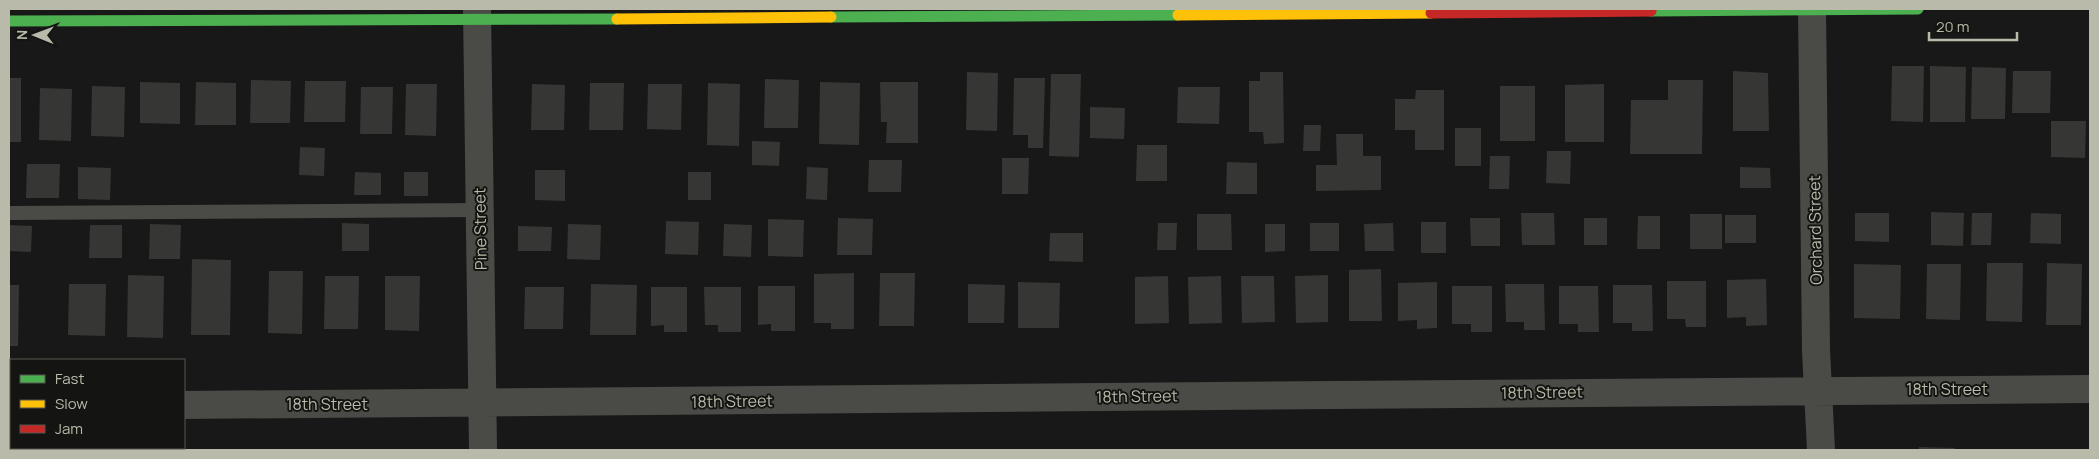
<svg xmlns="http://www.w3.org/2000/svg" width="2099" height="459" font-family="Manrope,sans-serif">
<rect width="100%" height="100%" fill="#181818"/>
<path fill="#363634" d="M1892,66h32l-1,56 -32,-1z
M1930,66l36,1 -1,55h-35z
M1972,67l34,1 -1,51h-34z
M1733,71l35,2 1,58h-36z
M2013,71h38l-1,42h-38z
M967,72l31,1 -1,58 -31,-1z
M1260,72h23l1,71 -20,1 -1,-12h-14v-51h11z
M1051,74h30l-2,83 -30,-1z
M9,78h12v64h-12z
M1014,78h31l-2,70h-15v-13h-15z
M765,79l34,1 -1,48h-34z
M251,80l40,1 -1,42h-40z
M1668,80h35l-1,74h-72l1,-54h37z
M305,81h41l-1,41h-41z
M140,82l40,1v41l-40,-1z
M196,82l40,1v42h-41z
M820,82l40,1 -1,62 -40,-1z
M880,82h38v61h-32l1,-21h-6z
M590,83h34l-1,47h-34z
M708,83l32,1 -1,62 -32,-1z
M406,84h31l-1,52 -31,-1z
M532,84l33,1 -1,45h-33z
M648,84h34l-1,46 -34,-1z
M1604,84v58h-39v-57z
M92,86l33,1 -1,50 -33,-1z
M1500,86h35v55h-35z
M361,87h32l-1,47h-32z
M1178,87h42l-1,37 -42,-1z
M40,88l32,1 -1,52 -32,-1z
M1416,90h28v60h-29v-20h-20v-31h20z
M1090,107l35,1 -1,31 -34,-1z
M2051,121h35l-1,37 -34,-1z
M1304,125h17l-1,26h-17z
M1455,128h26v38h-26z
M1336,134h27v22h18v34l-65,1v-26h21z
M752,141l28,1 -1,24 -27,-1z
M1137,145h30v36h-31z
M300,147l25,1 -1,28 -25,-1z
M1547,151h24l-1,33 -24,-1z
M1490,156h20l-1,33h-20z
M1002,158h27l-1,36h-26z
M869,160h33l-1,32h-33z
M1227,162l30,1v31h-31z
M27,164h33l-1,34h-33z
M78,167l33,1 -1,32 -32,-1z
M807,167l21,1 -1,32 -21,-1z
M1740,167l30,1 1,20h-31z
M535,170h30v31l-30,-1z
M355,172l26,1v22h-27z
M404,172h24v24h-24z
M688,172h23v28h-23z
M1931,212l33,1 -1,33 -32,-1z
M1521,213h33l1,32h-33z
M1855,213h34v29l-34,-1z
M1972,213h20l-1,32h-20z
M2031,213l30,1v30l-31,-1z
M1197,214h34l1,36h-35z
M1690,214h32v35h-32z
M1725,215h31v28h-31z
M1638,216h22v33h-23z
M838,218l35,1 -1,36h-35z
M1470,218h30v28h-29z
M1584,218h23v27h-23z
M768,219l36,1 -1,37 -35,-1z
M666,221l33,1 -1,33 -33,-1z
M1421,222h25v31h-25z
M342,223l27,1v27h-27z
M1158,223h19l-1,27h-19z
M1310,223h29v28h-29z
M1393,223l1,28h-29l-1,-27z
M150,224l31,1 -1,34h-31z
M568,224l33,1 -1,35 -33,-1z
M724,224l28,1 -1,32 -28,-1z
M1265,224h20v27l-20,1z
M9,225l23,1 -1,26 -22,-1z
M90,225h32v33h-33z
M518,226l34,1 -1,24h-33z
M1050,233h33v29l-34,-1z
M192,259l39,1 -1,75h-39z
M1987,263h36l-1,59 -36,-1z
M2047,263l35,1 -1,61h-35z
M1854,264l47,1 -1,54 -46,-1z
M1927,264h34l-1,56 -34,-1z
M1381,269l1,52h-33v-51z
M269,271h34l-1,63 -34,-1z
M854,273v56h-23v-6h-17v-49z
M880,273h35l-1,53h-35z
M128,275l36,1 -1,62 -36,-1z
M1328,275v47l-32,1 -1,-47z
M325,276h34l-1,53h-34z
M385,276h35l-1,55 -34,-1z
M1168,276l1,47 -34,1v-47z
M1221,276l1,47 -33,1 -1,-47z
M1241,276h33l1,46 -33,1z
M1766,279l1,46 -21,1v-9l-19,1v-38z
M1667,281h39v46h-20l-1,-8h-18z
M1018,282l42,1 -1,45h-41z
M1437,282v46l-20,1v-9l-19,1v-38z
M69,284h37l-1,52 -37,-1z
M591,284l46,1 -1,50h-46z
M968,284l37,1 -1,38h-36z
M1505,284h39l1,46h-21v-8h-18z
M9,285h10l-1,61h-9z
M1613,285h39l1,46h-21v-8h-19z
M758,286h37v45h-24v-7l-13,1z
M1452,286h40v46h-21v-8h-19z
M1559,286h39l1,46h-21v-8h-19z
M525,287h39l-1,42h-39z
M651,287h36v45h-23v-7l-13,1z
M704,287h37v45h-23v-7h-13z
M1919,447l36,1v2h-36z"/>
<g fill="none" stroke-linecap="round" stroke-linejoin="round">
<path stroke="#4a4b46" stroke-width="14" d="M9,213l471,-3"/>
<path stroke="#4a4b46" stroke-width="28" d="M477,9l6,441
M1812,9l4,341 5,100
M9,405h2
M184,405c635,-3 1271,-14 1906,-16"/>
<path stroke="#4caf50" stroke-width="11" d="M1651,11l267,-2
M831,17l347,-2
M9,21l608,-2"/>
<path stroke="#ffc107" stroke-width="11" d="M1178,15l253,-2
M617,19l214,-2"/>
<path stroke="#c62828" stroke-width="11" d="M1431,13l220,-2"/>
</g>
<g text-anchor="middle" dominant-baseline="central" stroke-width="4" stroke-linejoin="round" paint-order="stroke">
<g font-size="16" fill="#b9baa9" stroke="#141412">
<text transform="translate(480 229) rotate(-91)">Pine Street</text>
<text transform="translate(1815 230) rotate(-91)">Orchard Street</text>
<text x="1947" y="389">18th Street</text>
<text transform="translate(1542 392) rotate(-1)">18th Street</text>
<text transform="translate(1137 396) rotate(-1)">18th Street</text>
<text transform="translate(732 401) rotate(-1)">18th Street</text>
<text x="327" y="404">18th Street</text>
</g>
</g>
<rect width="2099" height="459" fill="none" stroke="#b9baa9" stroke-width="20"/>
<rect x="10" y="359" width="175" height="90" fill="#141412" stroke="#56564e"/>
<rect x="20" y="375" width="25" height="8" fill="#4caf50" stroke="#56564e"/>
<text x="55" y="384" font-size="15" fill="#b9baa9">Fast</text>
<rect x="20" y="400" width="25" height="8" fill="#ffc107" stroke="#56564e"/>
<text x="55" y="409" font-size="15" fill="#b9baa9">Slow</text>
<rect x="20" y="425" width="25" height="8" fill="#c62828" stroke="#56564e"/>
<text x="55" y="434" font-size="15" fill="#b9baa9">Jam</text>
<g transform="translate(35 35) rotate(271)" stroke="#141412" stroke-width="4" paint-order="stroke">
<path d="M0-4L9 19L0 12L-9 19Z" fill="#b9baa9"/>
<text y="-8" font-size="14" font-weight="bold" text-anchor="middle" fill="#b9baa9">N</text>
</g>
<path d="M1929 32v8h88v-8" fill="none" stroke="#b9baa9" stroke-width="2.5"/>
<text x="1936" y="32" font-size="15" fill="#b9baa9" stroke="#141412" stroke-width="4" paint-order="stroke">20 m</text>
</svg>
